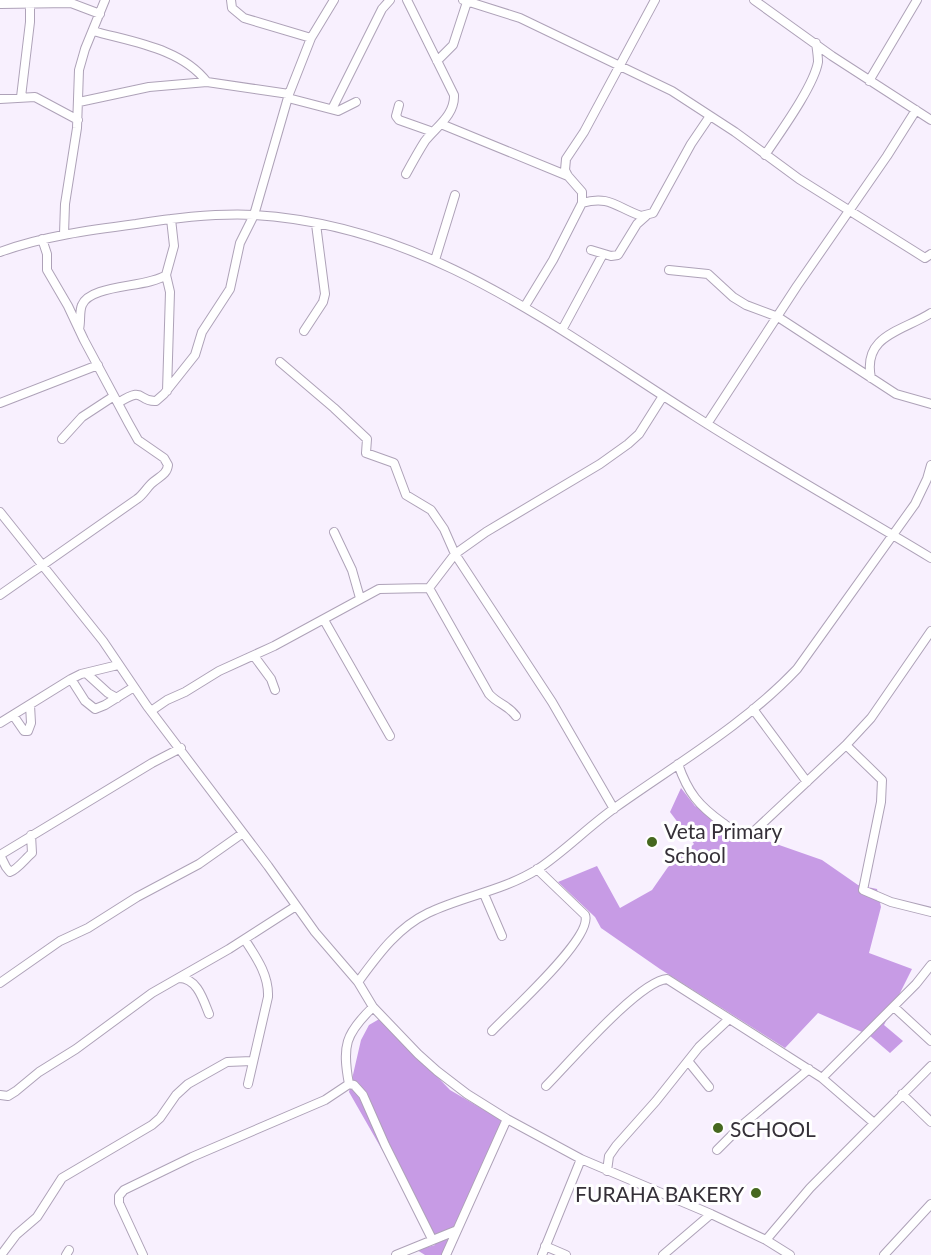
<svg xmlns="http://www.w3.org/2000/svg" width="931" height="1255" font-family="Lato,sans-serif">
<rect width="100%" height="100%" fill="#f8f0fe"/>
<path fill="#c79be5" d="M681,788l14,18 53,28 74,26 36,25 19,4 4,18 -12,46 43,16 -28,56 19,16 -13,12 -21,-18 -51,-22 -33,35 -125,-79 -59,-41 -6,-11 -37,-35 39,-16 23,42 32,-18 16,-23 26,-23 -24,-32z
M381,1018l69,72 58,34 -57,131h-26l-8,-5 18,-5 -2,-6 -84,-147 12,-52 8,-15z"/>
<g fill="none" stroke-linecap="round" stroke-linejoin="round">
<g stroke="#aea2b8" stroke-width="10">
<path id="minor" d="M231,0l1,8 12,10 67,20
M463,0l57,18 152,73 63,41 64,47 126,79 6,-4
M754,0l78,56 99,64
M0,4l71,-1 29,11
M93,31c39,11 88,17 114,51
M437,61l16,-16 14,-43
M869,81l48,-81
M21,97l9,-75v-18
M288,98l50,13 18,-9
M0,99l35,-2 43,23
M79,102l70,-15 58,-5 82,12
M399,105l-3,11 3,4 34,12
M332,109l50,-100 8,-9
M441,124l127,52
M765,155c14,-21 49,-69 53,-93 0,-6 -1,-12 -2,-19
M406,174c6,-11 12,-22 19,-33 11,-14 30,-26 29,-46l-47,-95
M582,203c27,-8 34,4 59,13l12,-3 38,-69 19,-28
M64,234l1,-30 12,-76 2,-58 6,-21 20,-49
M591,250l20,6 7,-1 19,-31 9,-8
M0,252c44,-16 90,-22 136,-28 38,-6 79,-11 118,-9 172,10 300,112 439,200 78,50 159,95 238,143
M435,260l20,-65
M669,270l39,4 25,23 13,8 32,12 118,77 35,10
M166,275l4,17 -3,99
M525,306l28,-46 29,-57v-11l-14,-16 -3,-6 1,-11 18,-27 71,-132
M79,329c2,-8 0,-17 3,-24 8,-21 66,-17 84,-30l8,-29 -3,-27
M562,330l41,-76
M304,331l19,-29 2,-8 -9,-70
M280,362l54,46 33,31 -1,14 28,10 12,32 25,15 13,19 11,25 97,148 62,107
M871,378c-9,-43 32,-47 60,-65
M0,403l98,-38
M118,403c28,-18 19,-1 38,-2l8,-7 31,-39 7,-23 28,-43 10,-46 14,-28 35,-121 22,-56 23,-38
M707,424l90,-138 90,-130 29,-46
M62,439l20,-22 32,-21
M0,512l103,129 44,65 121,160 47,66 43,50 15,25 45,47 19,17 30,23 40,25 74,40 130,55 55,26 24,15
M334,532l18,38 8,28
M429,588l60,106c9,10 19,11 27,22
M0,595l137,-96c6,-4 9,-10 14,-15 7,-7 16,-9 17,-19l-4,-7 -26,-18 -9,-16 -45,-84 -16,-34 -21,-36v-16l-5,-15
M324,620l66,116
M254,656l17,23 4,11
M86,673l22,20 9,5
M71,679l14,22 10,8 10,-4 29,-18
M753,709l54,73
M151,711l16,-11 18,-8 34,-21 55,-25 105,-57 50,-1 26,-34 31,-22 114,-68 28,-20 11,-10 24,-38
M13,715l11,16h4l3,-8 -1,-18
M0,723l71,-44 10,-5 37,-9
M846,745l36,35 -1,22 -18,88 28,12 40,10
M678,764c10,29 21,42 45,59 8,6 15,12 25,14l98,-92 25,-27 60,-87
M0,855l152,-92 29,-15
M0,855l6,12 4,5c7,-2 16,-14 22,-19l-1,-18
M484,894l18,42
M245,940c11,17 24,35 23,57l-20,87
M179,978c18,0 24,21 30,36
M358,982c20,-27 39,-54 70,-69 35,-17 75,-22 110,-44 28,-19 51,-43 78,-62 62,-44 129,-83 181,-138l118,-165 12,-25 4,-14
M0,983l60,-42 28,-13 49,-31 62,-33 44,-31
M894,1007l37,34
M492,1031c17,-18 102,-94 93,-116l-48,-46
M688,1061l21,26
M822,1078l94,-94 15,-19
M349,1084c-7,-38 -4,-50 24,-77
M546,1086c23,-23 93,-105 121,-107l155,99 52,45
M902,1094l29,28
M0,1095l8,1 8,-5 23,-19 37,-23 76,-56 77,-44 67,-43
M717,1150l24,-24 68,-57
M607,1171l2,-15 7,-10 40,-45 43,-54 30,-28
M766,1240l44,-52 121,-122
M545,1246l21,9
M1,1255l15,-20 21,-18 25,-39 90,-53 8,-7 16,-23 12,-11 39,-22 25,-1
M66,1255l3,-5
M143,1255l-24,-52v-7l5,-6 68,-33 133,-57 24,-16 5,1 9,10 22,50 47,94
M396,1255l59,-24
M446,1255l61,-136
M542,1255l39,-96
M663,1255l48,-41
M884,1255l47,-51"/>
</g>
<use href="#minor" stroke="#fff" stroke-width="8"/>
</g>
<g fill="#46681f" stroke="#fff" stroke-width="2">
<circle cx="652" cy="842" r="6"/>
<circle cx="718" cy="1128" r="6"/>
<circle cx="756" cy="1193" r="6"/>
</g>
<g text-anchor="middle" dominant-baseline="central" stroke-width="6" stroke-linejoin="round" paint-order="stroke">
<g font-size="21" fill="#353038" stroke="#fff" text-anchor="start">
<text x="664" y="830">Veta Primary<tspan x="664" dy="24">School</tspan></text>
<text x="730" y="1128">SCHOOL</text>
<text x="744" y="1193" text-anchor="end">FURAHA BAKERY</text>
</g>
</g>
</svg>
